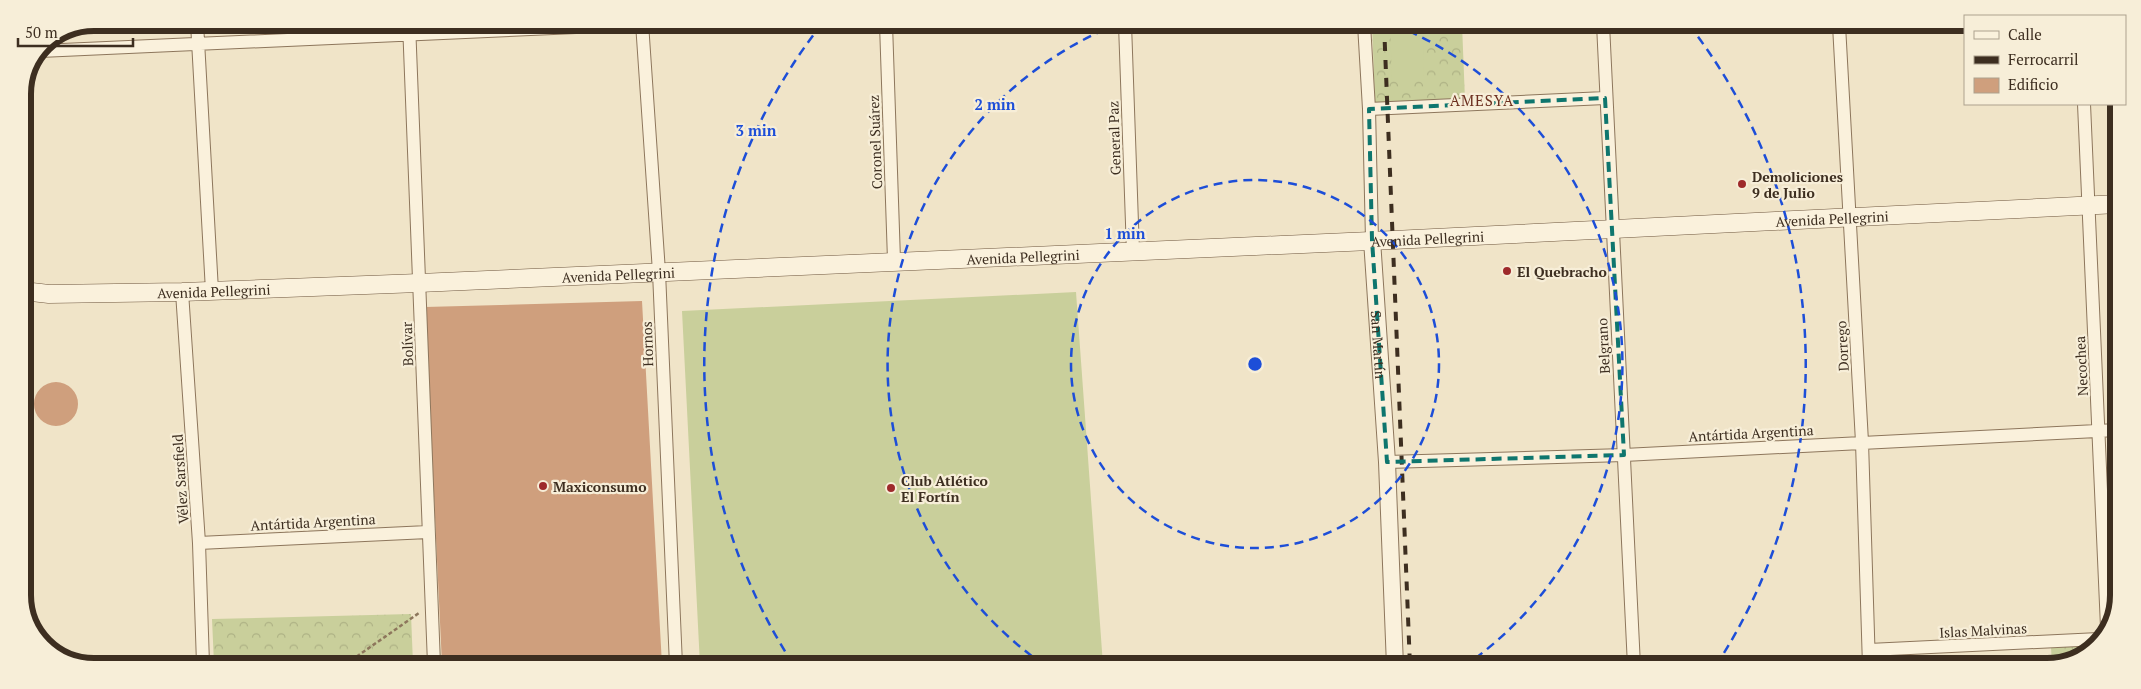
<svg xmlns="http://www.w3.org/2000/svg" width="2141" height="689" font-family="'PT Serif',serif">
<defs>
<pattern id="forest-crowns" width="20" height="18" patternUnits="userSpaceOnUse" patternTransform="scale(1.25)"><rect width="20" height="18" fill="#c9cf9b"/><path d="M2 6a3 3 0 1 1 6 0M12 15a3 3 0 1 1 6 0" fill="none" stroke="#aeb285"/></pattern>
</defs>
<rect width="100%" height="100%" fill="#f0e4c8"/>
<path fill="url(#forest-crowns)" d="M1372,24h90l3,76 -90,3z
M411,614l2,50h-199l-2,-45z
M2092,646l-1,6 -39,13 -1,-18z"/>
<path fill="#c9cf9b" d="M1390,24h33l1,56h-32z
M1076,292l27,373h-403l-18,-354z"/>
<path fill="#cf9f7d" d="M642,301l20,364 -220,-1 -17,-357z
M34 404a22 22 0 1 1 44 0a22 22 0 1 1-44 0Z"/>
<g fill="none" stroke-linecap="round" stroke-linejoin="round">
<g stroke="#8d765c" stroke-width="14">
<path id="minor" d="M197,23l15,268
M409,23l25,641
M642,23l17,249 17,393
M886,24l8,236
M1125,24l8,228
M1364,24l5,85 3,131
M1603,24l31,642
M1839,25l23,417 7,224
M40,51l627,-28
M2084,104l23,523
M1369,109l236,-11
M182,292l17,251 4,121
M1387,462l237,-7 493,-25
M199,543l229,-11
M1869,650l230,-11"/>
</g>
<g stroke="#8d765c" stroke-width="18">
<g id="tertiary">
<path id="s1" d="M1372,240l15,222 8,204"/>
</g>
</g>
<g stroke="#6f573f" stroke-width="19">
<g id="secondary">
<path id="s2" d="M23,291l26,3 133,-2 237,-9 974,-43 725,-36"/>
</g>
</g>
<path stroke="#8d765c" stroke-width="2.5" stroke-dasharray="4 2.5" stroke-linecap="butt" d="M346,664l73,-51"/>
<use href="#minor" stroke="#faf1dc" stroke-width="12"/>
<use href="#tertiary" stroke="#faf1dc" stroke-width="16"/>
<use href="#secondary" stroke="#faf1dc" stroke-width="18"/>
<path stroke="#3d2e20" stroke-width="4" stroke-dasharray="9 9" stroke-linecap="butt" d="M1384,24l26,642"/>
</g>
<path fill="none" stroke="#0f766e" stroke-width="4" stroke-dasharray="10 6" stroke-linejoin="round" d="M1605,98l19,357 -237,7 -15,-222 -3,-131z"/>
<g fill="none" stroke="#1d4ed8" stroke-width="2.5" stroke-dasharray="9 6">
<circle cx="1255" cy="364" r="184"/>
<path d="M1044 665A367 367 0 0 1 1115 25M1395 25A367 367 0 0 1 1466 665"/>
<path d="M793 664A551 551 0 0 1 821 25M1689 25A551 551 0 0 1 1717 664"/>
</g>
<g fill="#9e2a2b" stroke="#f7eed8" stroke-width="2">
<circle cx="1742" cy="184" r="5"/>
<circle cx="1507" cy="271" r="5"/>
<circle cx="543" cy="486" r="5"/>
<circle cx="891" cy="488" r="5"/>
</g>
<g text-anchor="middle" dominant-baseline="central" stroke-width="4.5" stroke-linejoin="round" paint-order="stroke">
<g font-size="14" fill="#3d2e20" stroke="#f7eed8">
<text transform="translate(1114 138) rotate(-92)">General Paz</text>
<text transform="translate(875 142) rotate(-92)">Coronel Suárez</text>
<text stroke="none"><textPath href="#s2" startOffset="1811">Avenida Pellegrini</textPath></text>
<text stroke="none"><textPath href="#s2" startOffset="1406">Avenida Pellegrini</textPath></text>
<text stroke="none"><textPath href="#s2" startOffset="1001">Avenida Pellegrini</textPath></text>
<text stroke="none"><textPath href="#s2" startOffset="596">Avenida Pellegrini</textPath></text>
<text stroke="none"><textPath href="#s2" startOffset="191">Avenida Pellegrini</textPath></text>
<text transform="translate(407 344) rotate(-92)">Bolívar</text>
<text transform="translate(647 344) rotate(-92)">Hornos</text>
<text stroke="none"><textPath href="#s1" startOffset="105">San Martín</textPath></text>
<text transform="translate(1603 346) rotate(-93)">Belgrano</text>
<text transform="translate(1842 346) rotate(-93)">Dorrego</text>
<text transform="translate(2081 366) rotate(-93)">Necochea</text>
<text transform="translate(1751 433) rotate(-3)">Antártida Argentina</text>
<text transform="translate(180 479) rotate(-94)">Vélez Sarsfield</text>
<text transform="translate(313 522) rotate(-3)">Antártida Argentina</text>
<text transform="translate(1983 630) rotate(-3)">Islas Malvinas</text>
</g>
<g font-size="14" font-weight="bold" fill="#3d2e20" stroke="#f7eed8" text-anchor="start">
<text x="1752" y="176">Demoliciones<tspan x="1752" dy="16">9 de Julio</tspan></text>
<text x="1517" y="271">El Quebracho</text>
<text x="901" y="480">Club Atlético<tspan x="901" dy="16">El Fortín</tspan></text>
<text x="553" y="486">Maxiconsumo</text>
</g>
<g font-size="15" letter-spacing="1" fill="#6b2e1e" stroke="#f7eed8">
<text x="1482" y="100">AMESYA</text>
</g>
</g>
<path d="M0 0H2141V689H0ZM94 31H2047A63 63 0 0 1 2110 94V595A63 63 0 0 1 2047 658H94A63 63 0 0 1 31 595V94A63 63 0 0 1 94 31Z" fill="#f7eed8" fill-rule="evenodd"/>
<path fill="none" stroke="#3d2e20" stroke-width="6" d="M94 31H2047A63 63 0 0 1 2110 94V595A63 63 0 0 1 2047 658H94A63 63 0 0 1 31 595V94A63 63 0 0 1 94 31Z"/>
<circle cx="1255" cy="364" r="8" fill="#1d4ed8" stroke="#f7eed8" stroke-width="2.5"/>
<g font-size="15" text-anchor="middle" font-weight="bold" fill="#1d4ed8" stroke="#f7eed8" stroke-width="4.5" stroke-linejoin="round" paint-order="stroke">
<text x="995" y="110">2 min</text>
<text x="756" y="136">3 min</text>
<text x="1125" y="239">1 min</text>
</g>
<rect x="1964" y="15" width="162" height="90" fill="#f7eed8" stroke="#ada18e"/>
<rect x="1974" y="31" width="25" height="8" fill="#faf1dc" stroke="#ada18e"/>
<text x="2008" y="40" font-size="15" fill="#3d2e20">Calle</text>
<rect x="1974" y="56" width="25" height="8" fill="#3d2e20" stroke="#ada18e"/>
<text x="2008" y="65" font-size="15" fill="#3d2e20">Ferrocarril</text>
<rect x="1974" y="78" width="25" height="15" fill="#cf9f7d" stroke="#ada18e"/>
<text x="2008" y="90" font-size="15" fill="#3d2e20">Edificio</text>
<path d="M18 38v8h115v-8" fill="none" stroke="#3d2e20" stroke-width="2.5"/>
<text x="25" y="38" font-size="15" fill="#3d2e20" stroke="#f7eed8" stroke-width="4" paint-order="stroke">50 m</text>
</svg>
